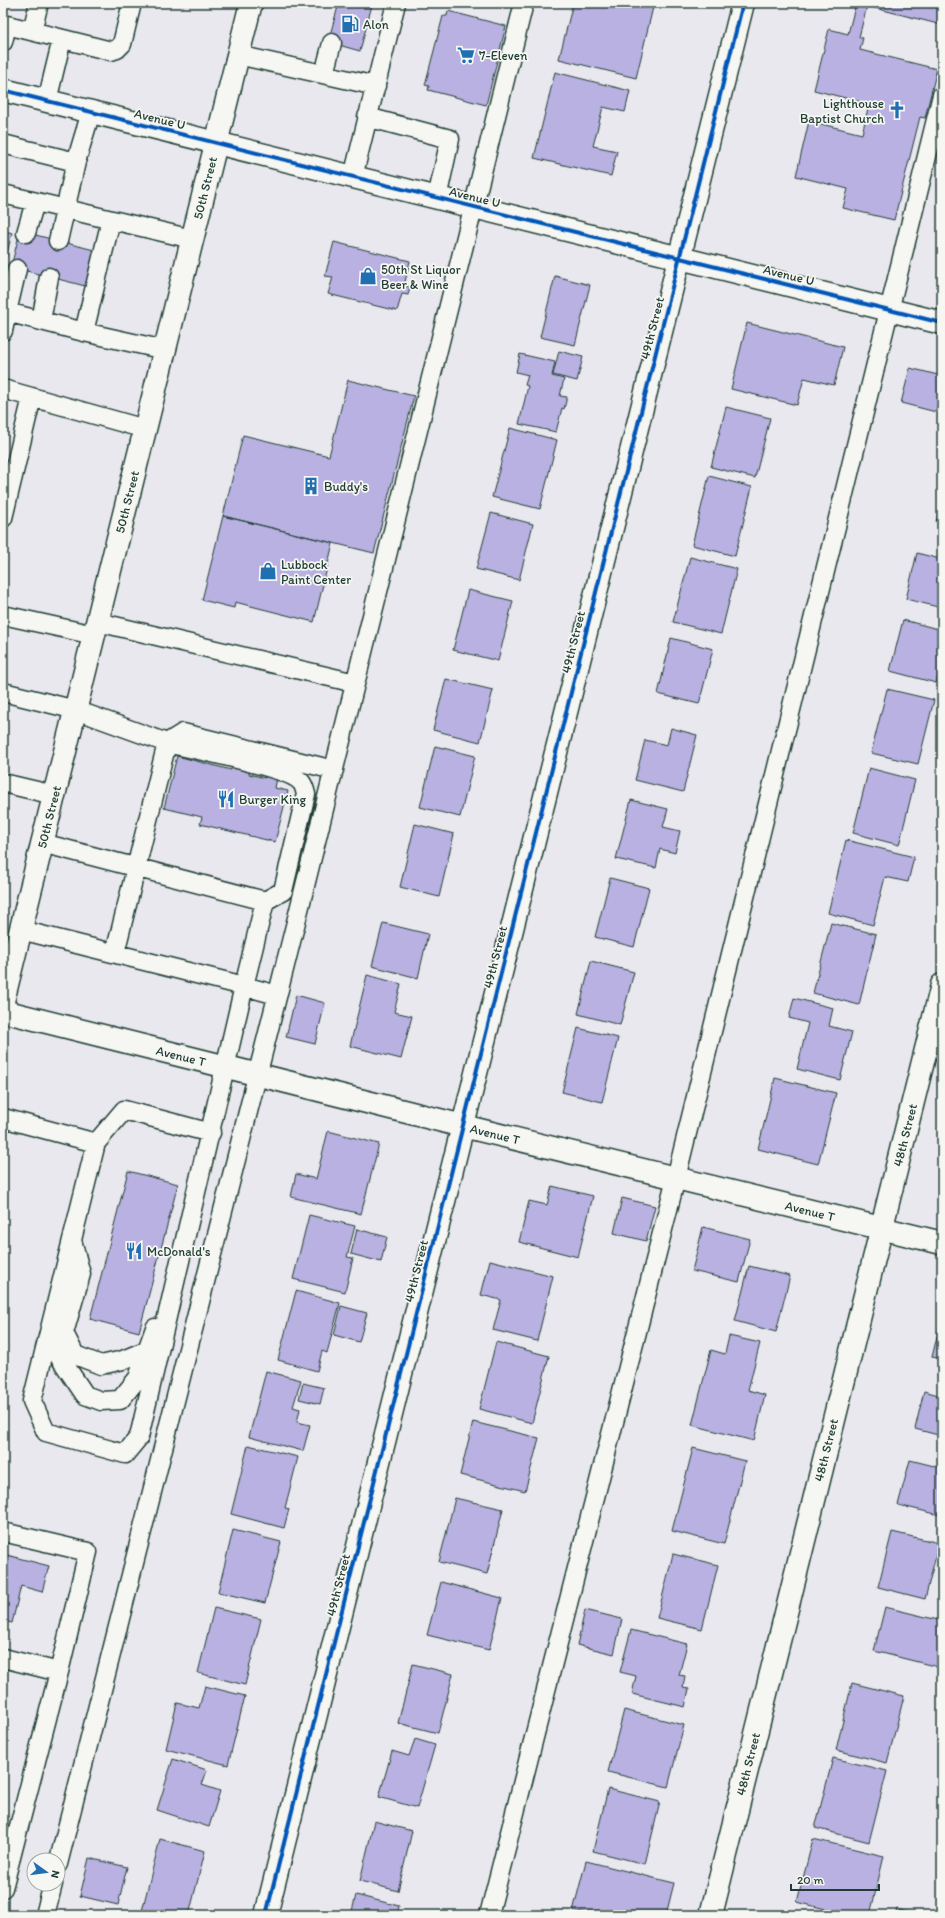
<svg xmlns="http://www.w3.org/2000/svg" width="945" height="1918" font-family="Itim,sans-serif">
<rect width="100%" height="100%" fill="#eae8ef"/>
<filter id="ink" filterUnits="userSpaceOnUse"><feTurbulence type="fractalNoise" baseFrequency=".025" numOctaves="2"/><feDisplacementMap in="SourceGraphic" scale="8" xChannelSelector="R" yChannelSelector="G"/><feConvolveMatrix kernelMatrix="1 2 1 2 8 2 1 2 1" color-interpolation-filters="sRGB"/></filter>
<g filter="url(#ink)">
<path fill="#b8b1e2" stroke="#1f3d34" d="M339,3h27l6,2 -12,46 -32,-9z
M573,3h81l-18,75 -77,-19z
M856,3h86v22l-75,-19 -8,31 4,1 -3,12 77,19 -12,49 -5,-1 -26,103 -51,-12 5,-19 -52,-13 13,-55 53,13 7,-30 -55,-14 15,-61 19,5z
M448,11l58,15 -20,79 -58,-15 1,-4 -4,-1 18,-69h4z
M555,72l75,19 -5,21 -22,-5 -10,39 24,5 -6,25 -77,-18z
M3,230l9,3 -9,37z
M20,231l78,20 -9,36 -78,-20z
M334,242l76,19 -6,25 6,1 -2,8 -6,-1 -5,17 -69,-17 5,-17 -8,-1z
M555,276l35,9 -15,60 -35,-8z
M747,323l96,24 -9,38 -30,-7 -7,27 -66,-16z
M559,351l24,6 -6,24 -24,-6z
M520,354l35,8 -3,14 12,3 -4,17 7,1 -3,12 -2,-1 -6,24 -37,-8 9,-38 -3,-1 3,-10 -12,-3z
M910,368l32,8v12l-6,24 -35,-9z
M348,380l66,16 -40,157 -151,-37 20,-81 86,21z
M726,407l44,11 -15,60 -44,-11z
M510,428l47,12 -17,69 -48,-12z
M709,476l43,11 -17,69 -43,-11z
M942,499v24l-6,-1z
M491,513l42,11 -14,56 -43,-11z
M223,516l110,27 -19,79 -79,-20 -1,6 -32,-8z
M942,550v58l-36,-9 11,-46 23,6z
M690,557l47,12 -16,65 -48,-12z
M468,590l45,11 -15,60 -45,-11z
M903,620l39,10v29l-6,24 -46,-12z
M671,638l42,11 -14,55 -41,-10z
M446,679l47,11 -13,52 -47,-12z
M887,689l47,11 -16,64 -47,-11z
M671,728l26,7 -14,57 -48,-12 10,-40 22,5z
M435,746l40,10 -15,61 -40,-10z
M177,756l54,14 1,-6 18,5 -1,5 16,4v-3l12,3 -2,10 13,3 -13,51 -75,-18 2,-7 -38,-9z
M869,768l46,12 -16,65 -46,-12z
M631,800l37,9 -5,18 17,4 -5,22 -15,-4 -4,19 -40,-9z
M415,824l39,10 -15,63 -39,-10z
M846,840l68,17 -6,25 -23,-5 -12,48 -45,-12z
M610,878l39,10 -15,59 -39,-10z
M383,923l45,11 -10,44 -46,-12z
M831,923l45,11 -17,71 -46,-12z
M591,961l43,11 -14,53 -42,-11z
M367,975l34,9 -7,28 18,4 -11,43 -51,-13z
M296,995l29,8 -10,41 -29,-7z
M794,998l39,10 -4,18 23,6 -12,48 -43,-11 11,-46 -19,-5z
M578,1028l40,10 -16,64 -40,-10z
M775,1078l61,15 -18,71 -60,-15z
M328,1131l51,13 -18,70 -70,-17 5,-23 20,5z
M128,1171l50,13 -39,148 -49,-13z
M552,1186l41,10 -15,61 -59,-15 10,-41 18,4z
M622,1198l33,8 -9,35 -32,-8z
M309,1215l46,11 -8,31 6,1 -8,34 -52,-13z
M703,1227l47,12 -11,43 -47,-11z
M357,1229l30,8 -6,25 -30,-8z
M490,1260l63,16 -16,65 -44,-11 8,-30 -20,-5z
M749,1266l41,10 -14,56 -41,-11z
M296,1291l44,12 -13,50 -5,-2 -5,20 -39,-11z
M341,1306l26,7 -8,29 -25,-7z
M942,1316v43l-10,-2z
M729,1336l31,7 -12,47 17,5 -11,46 -62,-16 19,-75 14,4z
M496,1342l53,14 -17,67 -53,-14z
M266,1371l35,9 -8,27 7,2 -3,13 13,3 -7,26 -54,-14z
M303,1383l21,5 -4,16 -21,-5z
M924,1391l18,5v40l-27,-7z
M473,1422l66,16 -14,53 -65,-16z
M248,1445l50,12 -13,51 4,1 -5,19 -53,-14z
M693,1448l52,13 -21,83 -52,-13z
M910,1460l32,8v38l-2,9 -42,-10z
M455,1498l48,11 -16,65 -48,-12z
M233,1530l48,12 -16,61 -47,-11z
M892,1532l47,11 -14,56 -47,-12z
M3,1554l46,12 -7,26 -21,-6 -9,37 -9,-2z
M673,1554l45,11 -16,64 -45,-11z
M441,1582l61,16 -13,52 -62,-15z
M885,1607l57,14v47l-68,-17z
M214,1608l47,11 -16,66 -47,-12z
M585,1610l37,9 -8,35 -37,-9z
M631,1630l56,14 -8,31 6,1 -2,12 6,1 -4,18 -53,-13 4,-18 -16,-4z
M413,1664l40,10 -15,59 -40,-10z
M852,1683l52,13 -17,67 -51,-13z
M205,1686l40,10 -17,69 -62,-16 11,-46 22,5z
M624,1710l60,15 -16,62 -60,-15z
M3,1711l5,2 -5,18z
M415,1739l20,6 -18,63 -38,-11 13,-46 17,5z
M833,1758l54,13 -18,71 -54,-14z
M173,1759l34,11 -5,15 18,6 -11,36 -52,-17z
M608,1789l52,13 -15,62 -52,-13z
M374,1821l38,10 -14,60 -38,-10z
M160,1839l45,12 -16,64h-31l-16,-4z
M813,1839l71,17 -14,59h-20l-53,-13z
M89,1858l38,9 -9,38 -38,-9z
M586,1861l88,22 -8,32h-83l1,-2 -11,-2z
M356,1895l43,11 -2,9h-46z
M897,1909l21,6h-23z"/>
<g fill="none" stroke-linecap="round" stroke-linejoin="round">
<g stroke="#1f3d34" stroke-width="21">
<path id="service" d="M3,24l108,27 6,-2 5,-5 10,-41
M32,31l7,-28
M3,42l4,-17
M238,55l138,31
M324,74l8,-31
M47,101l15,-62
M367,117l83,22 -13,59
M3,144l73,18
M353,177l43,-174
M3,194l189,45
M111,220l-27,112 81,18
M26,233l9,-31
M58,241l18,-79 15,-50
M17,269l-10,43 77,20
M41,321l8,-44
M3,331l4,-19
M3,389l142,40
M3,518l29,-121
M3,615l91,20
M98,622l257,61
M3,692l73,18 91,33 16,-10 151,37
M3,783l51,12
M21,930l223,56 21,-85 -223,-58
M115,953l52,-210c24,6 121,24 134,39 3,3 4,9 5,12l-23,97 -18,10
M3,1118l93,25
M211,1133l-87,-23 -28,33 -64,258 14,31 79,22 14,-17 105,-451 33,9
M72,1240l9,34 -17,59 11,22 26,10 22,-5 24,-10 8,-22
M64,1333l-4,25 25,37 16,6 19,-1 18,-22 9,-28
M3,1532l85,20 -29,120 -56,216
M3,1658l56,14
M58,1864l241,-954 225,-907
M45,1915l8,-31
M489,1915l187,-737 266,-1083"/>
</g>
<g stroke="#1f3d34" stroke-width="25">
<path id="minor" d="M3,1011l460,115 479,117
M266,1915l477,-1912
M711,1915l231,-930"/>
</g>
<g stroke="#1f3d34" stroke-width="25">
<path id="tertiary" d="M3,90l939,233"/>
</g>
<g stroke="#1f3d34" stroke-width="25">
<path id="secondary" d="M3,1001l248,-998"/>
</g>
<use href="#service" stroke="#f6f6f2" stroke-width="18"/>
<use href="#minor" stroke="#f6f6f2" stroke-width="22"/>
<use href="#tertiary" stroke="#f6f6f2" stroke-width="22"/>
<use href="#secondary" stroke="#f6f6f2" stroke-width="22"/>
<g stroke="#f6f6f2" stroke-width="6">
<path id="cycleway" d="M3,90l939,233
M266,1915l477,-1912"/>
</g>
<use href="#cycleway" stroke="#0057b8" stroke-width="4"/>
</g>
</g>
<defs>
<g id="fuel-bare" transform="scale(1.38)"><path d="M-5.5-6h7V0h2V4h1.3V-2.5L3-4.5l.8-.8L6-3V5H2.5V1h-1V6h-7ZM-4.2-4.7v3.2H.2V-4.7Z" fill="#1f6fb2" stroke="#f6f6f2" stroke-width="2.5" paint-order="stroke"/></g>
<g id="supermarket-bare" transform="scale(1.38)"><path d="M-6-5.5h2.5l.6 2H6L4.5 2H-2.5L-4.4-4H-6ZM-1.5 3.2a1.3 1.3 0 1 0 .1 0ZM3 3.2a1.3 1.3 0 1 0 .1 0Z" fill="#1f6fb2" stroke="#f6f6f2" stroke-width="2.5" paint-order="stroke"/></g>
<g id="church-bare" transform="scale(1.38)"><path d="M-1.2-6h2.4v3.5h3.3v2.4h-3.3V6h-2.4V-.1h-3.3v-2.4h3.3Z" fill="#1f6fb2" stroke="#f6f6f2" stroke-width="2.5" paint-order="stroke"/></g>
<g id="shop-bare" transform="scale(1.38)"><path d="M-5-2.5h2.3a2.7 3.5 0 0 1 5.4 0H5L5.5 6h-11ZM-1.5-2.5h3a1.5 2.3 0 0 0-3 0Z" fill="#1f6fb2" stroke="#f6f6f2" stroke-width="2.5" paint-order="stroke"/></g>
<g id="building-bare" transform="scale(1.38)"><path d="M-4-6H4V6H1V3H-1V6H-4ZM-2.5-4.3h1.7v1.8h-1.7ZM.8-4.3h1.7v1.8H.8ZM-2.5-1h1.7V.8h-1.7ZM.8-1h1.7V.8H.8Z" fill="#1f6fb2" stroke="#f6f6f2" stroke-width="2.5" paint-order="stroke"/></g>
<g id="restaurant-bare" transform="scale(1.38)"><path d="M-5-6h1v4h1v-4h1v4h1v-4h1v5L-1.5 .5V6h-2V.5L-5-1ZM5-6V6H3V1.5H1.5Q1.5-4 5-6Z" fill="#1f6fb2" stroke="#f6f6f2" stroke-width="2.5" paint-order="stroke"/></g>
</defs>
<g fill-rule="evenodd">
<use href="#fuel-bare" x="350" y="24"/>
<use href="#supermarket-bare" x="466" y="55"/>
<use href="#church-bare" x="897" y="110"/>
<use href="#shop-bare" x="368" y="276"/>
<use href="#building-bare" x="311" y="486"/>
<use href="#shop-bare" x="268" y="571"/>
<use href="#restaurant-bare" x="226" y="799"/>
<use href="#restaurant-bare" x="134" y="1251"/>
</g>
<g text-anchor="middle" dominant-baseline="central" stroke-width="3.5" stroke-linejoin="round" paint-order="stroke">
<g font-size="13" fill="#1f3d34" stroke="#f6f6f2" text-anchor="start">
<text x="363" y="24">Alon</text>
<text x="479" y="55">7-Eleven</text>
<text x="884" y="103" text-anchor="end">Lighthouse<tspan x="884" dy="15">Baptist Church</tspan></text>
<text x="381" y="269">50th St Liquor<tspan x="381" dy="15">Beer &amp; Wine</tspan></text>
<text x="324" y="486">Buddy's</text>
<text x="281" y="564">Lubbock<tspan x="281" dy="15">Paint Center</tspan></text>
<text x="239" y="799">Burger King</text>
<text x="147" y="1251">McDonald's</text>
</g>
<g font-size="13" fill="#1f3d34" stroke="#f6f6f2">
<text transform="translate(160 119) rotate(14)">Avenue U</text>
<text transform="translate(205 188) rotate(-76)">50th Street</text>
<text transform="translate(475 197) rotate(14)">Avenue U</text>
<text transform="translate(789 275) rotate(14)">Avenue U</text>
<text transform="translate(652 328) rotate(-76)">49th Street</text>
<text transform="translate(127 502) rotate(-76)">50th Street</text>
<text transform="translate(573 642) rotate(-76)">49th Street</text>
<text transform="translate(49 817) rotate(-76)">50th Street</text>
<text transform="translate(495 957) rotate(-76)">49th Street</text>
<text transform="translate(181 1056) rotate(14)">Avenue T</text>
<text transform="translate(495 1134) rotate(14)">Avenue T</text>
<text transform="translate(905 1135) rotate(-76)">48th Street</text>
<text transform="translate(810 1211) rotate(14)">Avenue T</text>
<text transform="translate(416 1271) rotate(-76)">49th Street</text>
<text transform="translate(826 1450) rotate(-76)">48th Street</text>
<text transform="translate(338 1585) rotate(-76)">49th Street</text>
<text transform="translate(748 1764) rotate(-76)">48th Street</text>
</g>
</g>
<rect width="945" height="1918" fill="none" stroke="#f6f6f2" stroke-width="16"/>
<rect x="8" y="8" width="929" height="1902" fill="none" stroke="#1f3d34" stroke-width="1.5" filter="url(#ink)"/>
<g transform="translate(46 1872) rotate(104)"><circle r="19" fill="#f6f6f2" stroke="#a0aca6"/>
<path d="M0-3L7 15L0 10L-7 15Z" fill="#1f6fb2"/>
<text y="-6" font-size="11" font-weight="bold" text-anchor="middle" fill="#1f3d34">N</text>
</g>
<path d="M791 1884v6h88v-6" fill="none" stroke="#1f3d34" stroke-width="2"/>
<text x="797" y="1884" font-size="12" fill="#1f3d34" stroke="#f6f6f2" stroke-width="3" paint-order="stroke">20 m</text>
</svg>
